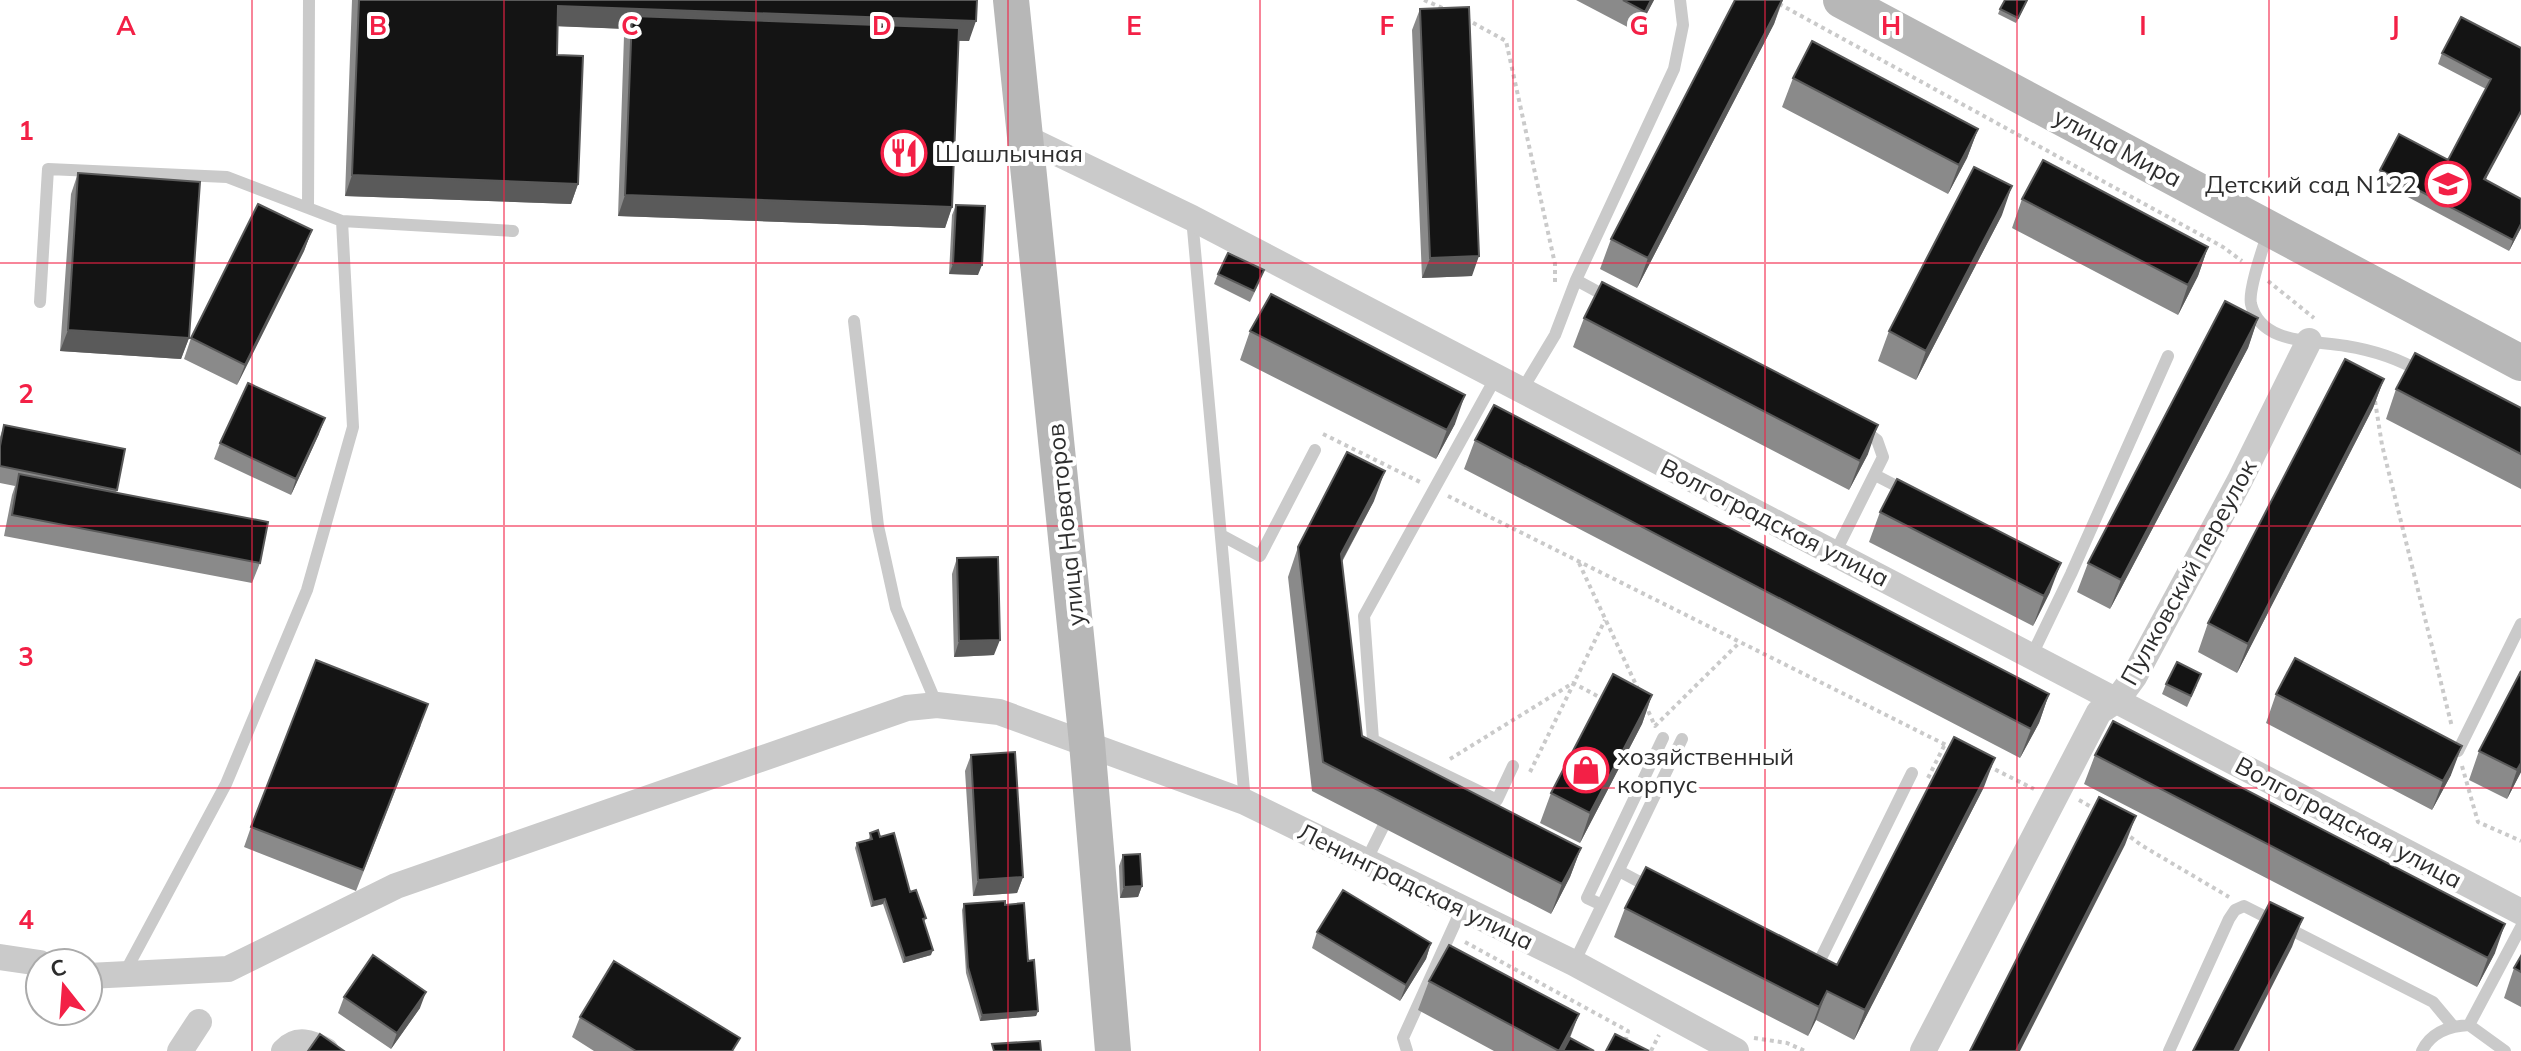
<svg xmlns="http://www.w3.org/2000/svg" width="2521" height="1051" font-family="Mulish,sans-serif">
<rect width="100%" height="100%" fill="#fff"/>
<g fill="none" stroke-linecap="round" stroke-linejoin="round">
<path stroke="#cacaca" stroke-width="4" stroke-dasharray="4 4" stroke-linecap="butt" d="M1424,0l23,10
M1772,0l451,247 19,14
M1466,19l40,22 49,223v21
M2268,281l46,37
M2375,401l7,44 70,282
M1323,434l99,49
M1448,496l504,252
M1579,563l59,126
M1645,704l10,22 85,-84
M1450,759l123,-76 30,16
M1988,766l46,23
M2462,766l16,56 43,19
M1530,772l75,-152
M1928,778l17,-34
M2079,800l16,9
M2124,832l17,13 88,52
M1465,942l163,89 -5,20
M1754,1038l33,5 18,8
M1651,1051l8,-16"/>
<path stroke="#cacaca" stroke-width="12" d="M308,208l1,-208
M1192,218l53,583
M2268,232c-5,16 -20,58 -17,72 10,41 62,36 95,42 25,4 53,13 75,26
M1576,280l35,19
M40,302l8,-133 179,8 115,44
M854,321l24,205 18,82 41,97
M1496,377l-132,239 9,124 124,60 16,-34
M1522,390l33,-55 21,-55 98,-211 9,-44 -3,-25
M1875,475l33,17
M1221,535l39,21 55,-106
M1835,553l48,-96 -6,-17 -15,-11
M2032,655l39,-81 97,-218
M2458,751l63,-127
M1366,861l17,-34
M1619,871l32,17
M1602,905l-15,-7 76,-160
M1574,963l108,-224
M1810,968l10,-8 92,-187
M124,974l102,-190 81,-194 46,-163 -11,-206 171,10
M2469,1025l36,26
M1407,1051l-4,-13 59,-130
M2169,1051l60,-132 6,-9 9,-4 189,96 20,24
M2422,1051c9,-19 27,-25 47,-26l52,-98"/>
<path stroke="#cacaca" stroke-width="26" d="M1026,138l166,80 1329,694
M0,957l40,6
M88,976l140,-7 168,-83 511,-178 30,-3 62,7 246,90 329,161 162,88
M180,1051l19,-29
M284,1051c13,-14 27,-9 42,0
M1923,1051l176,-339 18,-12 17,-23 105,-195 70,-141"/>
<path stroke="#b7b7b7" stroke-width="36" d="M1011,0l76,743 26,308
M1841,0l680,363"/>
</g>
<path fill="#8a8a8a" d="M352,0h625l-8,41h-11l-6,166 -7,21 -327,-12 6,-180 3,-7 -69,-3 -1,29 21,129 -7,20 -226,-8z
M1576,0h78l-17,32z
M1735,0h48l-9,24 -137,264 -37,-19 11,-30z
M2028,0l-12,23 -18,-9 2,-5z
M1420,9l52,267 -50,2 -10,-248z
M2521,48l-35,132 35,48 -12,23 -133,-71 4,-10 68,-10 38,-71 -48,-25 4,-11z
M1793,78l185,51 -11,29 -19,36 -166,-87z
M78,173l111,165 -8,21 -121,-8 11,-157z
M2022,199l186,48 -10,29 -20,39 -166,-87z
M956,205l22,70 -29,-1 3,-59z
M2002,215l-86,165 -38,-19 11,-30z
M312,230l-8,21 -67,134 -53,-26 7,-21z
M1218,274l42,7 -10,21 -36,-18z
M1584,318l284,136 -19,36 -276,-143z
M2258,318l-10,30 -138,261 -33,-17 11,-29z
M1250,331l205,93 -19,35 -196,-99z
M2384,379l-11,29 -136,265 -39,-21 10,-29z
M2396,389l125,19v81l-135,-70z
M4,425l113,65 -1,3 144,70 -8,20 -248,-47 8,-41 3,-9 -15,-3v-46z
M319,434l-28,61 -77,-36 6,-16z
M1475,440l574,254 -10,29 -19,35 -556,-289z
M1374,501l-32,61 20,174 219,112 -11,29 -19,37 -239,-123 -24,-214 10,-30z
M1880,512l170,80 -17,34 -164,-84z
M957,558l37,97 -40,2 -2,-83z
M2521,671v101l-14,27 -38,-19 10,-29z
M2166,684l31,1 -10,22 -25,-13z
M2276,694l175,81 -19,35 -166,-87z
M1652,695l-10,29 -62,119 -40,-20 11,-30z
M421,725l-65,166 -112,-44 7,-20z
M971,755l52,122 -6,16 -44,3 -8,-125z
M2095,755l400,198 -18,34 -393,-203z
M1984,787l-130,253 -38,-20 -8,16 -194,-99 11,-29 212,57z
M870,833l10,4 46,81 -2,4 7,33 -28,8 -20,-59 -12,3 -16,-59 2,-5 12,-3z
M1123,855l19,31 -4,11 -18,1 -1,-32z
M964,904l41,1 33,106 -2,5 -56,5 -14,-48 -4,-63z
M1317,932l114,11 -5,16 -26,42 -88,-53z
M2521,956v51l-17,-9 10,-30z
M1429,981l150,33 -9,24 24,13h-100l-76,-41z
M344,997l76,11 -29,41 -53,-36z
M580,1017l155,34h-141l-22,-14z"/>
<path fill="#5a5a5a" d="M1651,0h3l-17,32 8,-20z
M1782,0l-8,24 -137,264 11,-30z
M558,6l418,15 -7,20 -338,-12 1,-13 -5,13 -76,-3z
M2521,111v3l-41,76 4,-11z
M1978,129l-11,29 -19,36 11,-29z
M352,175l226,9 -7,20 -226,-8z
M2012,186l-10,29 -86,165 10,-29z
M625,195l327,12 -7,21 -327,-12z
M2521,224v4l-12,23 4,-11z
M312,230l-8,21 -67,134 8,-20z
M2208,247l-10,29 -20,39 10,-30z
M1479,256l-7,20 -50,2 8,-20z
M953,264l29,1 -4,10 -29,-1z
M2258,318l-10,30 -138,261 11,-29z
M68,330l121,8 -8,21 -121,-8z
M2384,379l-11,29 -136,265 11,-29z
M1465,395l-10,29 -19,35 11,-29z
M325,418l-6,16 -28,61 5,-16z
M1878,425l-10,29 -19,36 11,-29z
M1385,471l-11,30 -44,82 11,-29z
M2061,563l-11,29 -17,34 11,-30z
M1000,640l-6,15 -40,2 5,-16z
M2049,694l-10,29 -19,35 11,-29z
M1652,695l-10,29 -62,119 10,-30z
M2462,746l-11,29 -19,35 11,-29z
M1995,758l-11,29 -130,253 11,-30z
M2521,763v9l-14,27 10,-29z
M2136,816l-11,29 -105,206h-4z
M1581,848l-11,29 -19,37 11,-30z
M1023,877l-6,16 -44,3 5,-16z
M1142,886l-4,11 -18,1 4,-11z
M885,899l-2,5 -12,3 2,-5z
M2303,918l-11,29 -53,104h-5z
M2505,924l-10,29 -18,34 11,-29z
M1431,943l-5,16 -26,42 6,-16z
M933,950l-2,5 -28,8 2,-5z
M1827,991l-11,29 -8,16 11,-29z
M426,992l-6,16 -29,41 6,-16z
M1038,1011l-2,5 -56,5 2,-6z
M1579,1014l-15,37h-5z"/>
<path fill="#141414" stroke="#5a5a5a" stroke-width="2" d="M359,0h618l-1,21 -418,-15 -1,49 26,1 -5,128 -226,-9z
M1623,0h28l-6,12z
M1735,0h47l-134,258 -37,-19z
M2005,0h22l-9,18 -18,-9z
M1469,7l10,249 -49,2 -10,-249z
M632,16l327,12 -7,179 -327,-12z
M2461,17l60,31v63l-37,68 37,20v25l-8,16 -133,-70 19,-36 49,26 43,-81 -49,-26z
M1812,41l166,88 -19,36 -166,-87z
M2043,160l165,87 -20,38 -166,-86z
M1974,167l38,19 -86,165 -37,-20z
M78,173l122,9 -11,156 -121,-8z
M258,204l54,26 -67,135 -54,-27z
M956,205l29,1 -3,59 -29,-1z
M1228,253l36,17 -10,21 -36,-17z
M1602,282l276,143 -18,36 -276,-143z
M1271,294l194,101 -18,35 -197,-99z
M2225,301l33,17 -137,262 -33,-17z
M2415,353l106,55v46l-125,-65z
M2345,359l39,20 -136,265 -40,-21z
M248,383l77,35 -29,61 -76,-36z
M1494,405l555,289 -18,35 -556,-289z
M4,425l121,24 -8,41 -117,-24v-20z
M1347,452l38,19 -44,83 21,182 219,112 -19,36 -239,-122 -25,-215z
M19,474l249,48 -8,41 -248,-48z
M1897,479l164,84 -17,33 -164,-84z
M998,557l2,83 -41,1 -2,-83z
M2295,658l167,88 -19,35 -167,-87z
M316,660l112,44 -65,166 -112,-43z
M2177,662l24,12 -10,22 -25,-12z
M2521,671v92l-4,7 -38,-19z
M1613,674l39,21 -62,118 -39,-20z
M2113,721l392,203 -17,34 -393,-203z
M1954,737l41,21 -130,252 -38,-19 -8,16 -194,-99 21,-41 191,98z
M1015,752l8,125 -45,3 -7,-125z
M2099,797l37,19 -120,235h-46z
M878,830l2,7 14,-4 16,59 6,-2 10,28 -3,1 10,31 -28,8 -20,-59 -12,3 -16,-59 15,-4 -2,-6z
M1140,854l2,32 -18,1 -1,-32z
M1343,890l88,53 -25,42 -89,-53z
M1005,901v4l19,-2 4,58 6,-1 4,51 -56,4 -14,-48 -4,-63z
M2270,902l33,16 -69,133h-41z
M1449,945l130,69 -20,37 -130,-70z
M373,955l53,37 -29,41 -53,-36z
M2521,956v16l-7,-4z
M614,961l126,77 -8,13h-96l-56,-34z
M320,1034l24,17h-36z
M1615,1034l34,17h-43z
M1570,1038l24,13h-31z
M1040,1041l1,10h-47l-2,-7z"/>
<path fill="none" stroke="#f32046" stroke-width="2" stroke-opacity="0.55" d="M252,0v1051M504,0v1051M756,0v1051M1008,0v1051M1260,0v1051M1513,0v1051M1765,0v1051M2017,0v1051M2269,0v1051M0,263h2521M0,526h2521M0,788h2521"/>
<defs>
<g id="restaurant-ring" transform="scale(2.3)"><circle r="9.5" fill="#fff" stroke="#f32046" stroke-width="1.5"/><path d="M-5-6h1v4h1v-4h1v4h1v-4h1v5L-1.5 .5V6h-2V.5L-5-1ZM5-6V6H3V1.5H1.5Q1.5-4 5-6Z" fill="#f32046"/></g>
<g id="school-ring" transform="scale(2.3)"><circle r="9.5" fill="#fff" stroke="#f32046" stroke-width="1.5"/><path d="M0-5L7-2L0 1L-7-2ZM-4 1L0 2.5L4 1V4Q0 6-4 4Z" fill="#f32046"/></g>
<g id="shop-ring" transform="scale(2.3)"><circle r="9.5" fill="#fff" stroke="#f32046" stroke-width="1.5"/><path d="M-5-2.5h2.3a2.7 3.5 0 0 1 5.4 0H5L5.5 6h-11ZM-1.5-2.5h3a1.5 2.3 0 0 0-3 0Z" fill="#f32046"/></g>
</defs>
<g fill-rule="evenodd">
<use href="#restaurant-ring" x="904" y="153"/>
<use href="#school-ring" x="2448" y="184"/>
<use href="#shop-ring" x="1586" y="770"/>
</g>
<g text-anchor="middle" dominant-baseline="central" stroke-width="8" stroke-linejoin="round" paint-order="stroke">
<g font-size="24" fill="#2d2d2d" stroke="#fff">
<text transform="translate(2118 147) rotate(28)">улица Мира</text>
<text transform="translate(1775 522) rotate(27)">Волгоградская улица</text>
<text transform="translate(1065 525) rotate(-96)">улица Новаторов</text>
<text transform="translate(2188 572) rotate(-61)">Пулковский переулок</text>
<text transform="translate(2349 822) rotate(28)">Волгоградская улица</text>
<text transform="translate(1416 886) rotate(26)">Ленинградская улица</text>
</g>
<g font-size="24" fill="#2d2d2d" stroke="#fff" text-anchor="start">
<text x="935" y="153">Шашлычная</text>
<text x="2417" y="184" text-anchor="end">Детский сад N122</text>
<text x="1617" y="756">хозяйственный<tspan x="1617" dy="28">корпус</tspan></text>
</g>
</g>
<g font-size="26" text-anchor="middle" font-weight="bold" fill="#f32046" stroke="#fff" stroke-width="8" stroke-linejoin="round" paint-order="stroke">
<text x="126" y="35">A</text>
<text x="378" y="35">B</text>
<text x="630" y="35">C</text>
<text x="882" y="35">D</text>
<text x="1134" y="35">E</text>
<text x="1387" y="35">F</text>
<text x="1639" y="35">G</text>
<text x="1891" y="35">H</text>
<text x="2143" y="35">I</text>
<text x="2395" y="35">J</text>
<text x="26" y="140">1</text>
<text x="26" y="403">2</text>
<text x="26" y="666">3</text>
<text x="26" y="929">4</text>
</g>
<g transform="translate(64 987) rotate(343)"><circle r="38" fill="#ffffff" stroke="#ababab" stroke-width="2"/>
<path d="M0-6L14 30L0 20L-14 30Z" fill="#f32046"/>
<text y="-12" font-size="22" font-weight="bold" text-anchor="middle" fill="#2d2d2d">С</text>
</g>
</svg>
